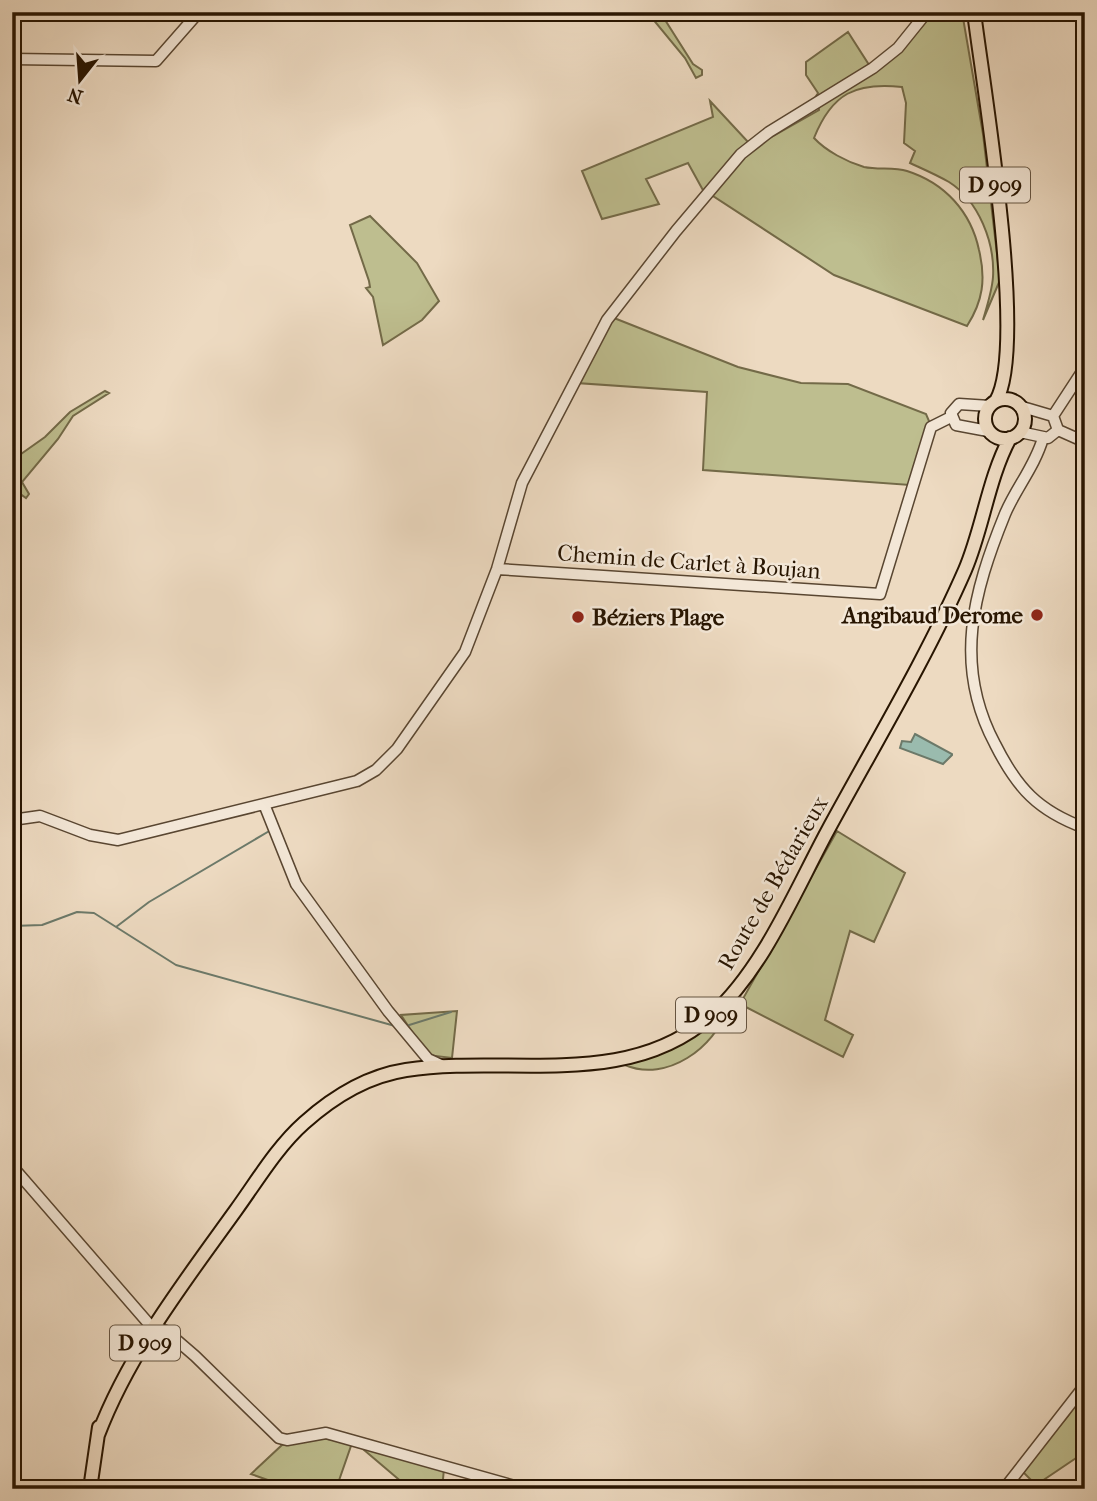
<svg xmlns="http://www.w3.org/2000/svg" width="1097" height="1501" font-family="'IM FELL French Canon',serif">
<rect width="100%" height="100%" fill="#eddac1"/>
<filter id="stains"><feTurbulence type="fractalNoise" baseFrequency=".00286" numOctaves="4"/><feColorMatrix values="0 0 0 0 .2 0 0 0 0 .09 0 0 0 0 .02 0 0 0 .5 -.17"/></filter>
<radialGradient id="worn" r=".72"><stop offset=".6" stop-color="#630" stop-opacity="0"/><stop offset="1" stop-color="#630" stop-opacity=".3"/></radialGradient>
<path fill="#bebe8f" stroke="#736a48" stroke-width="2" d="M647,12h13l33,52 9,6v5l-6,3 -11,-20z
M932,12h30l21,122 17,146 -17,40c4,-14 9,-29 10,-43 2,-34 -14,-76 -44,-95 -12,-7 -26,-13 -39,-19l5,-12 -11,-8 2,-40 -4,-16c-46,-5 -70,6 -88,51 12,13 33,24 50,29 14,3 30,0 43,4 38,12 64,41 72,79 7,29 4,51 -12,76l-133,-51 -124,-81 44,-47 65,-37 -1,-6c44,-24 86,-49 114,-92z
M848,32l23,36 -58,33 5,-8 -12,-18v-13z
M710,101l39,42 -45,49 -16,-29 -42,16 13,25 -57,15 -20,-48 131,-54z
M370,216l47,47 22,38 -17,19 -39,25 -10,-48 -7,-9 4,-1 -1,-6 -19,-56z
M614,318l124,49 63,16 47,1 78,30 3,7 -19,64 -207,-15 4,-78 -130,-9z
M105,391l4,2 -36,23 -15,23 -36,43 7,12 -3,4 -14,-10v-35l9,1 24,-17 25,-25z
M837,831l68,42 -31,69 -24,-11 -25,89 28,15 -10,22 -103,-53z
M727,1009c-12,38 -60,74 -102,56 40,-12 70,-29 102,-56z
M457,1011l-5,47 -25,-3 -26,-40z
M1085,1390v62l-49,33 -14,-14 46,-55z
M315,1437l37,6 -16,46h-43l-42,-15 31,-29z
M357,1444l87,25 -2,20h-32z"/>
<path fill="#9abbae" stroke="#6c7969" stroke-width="2" d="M915,734l37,20v1l-9,9 -43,-16 2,-7 9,1z"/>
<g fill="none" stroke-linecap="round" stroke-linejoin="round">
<path stroke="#6c7969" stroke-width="2" d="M12,926l30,-1 35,-13 17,1 82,52 219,61
M116,927l33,-25 122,-72
M406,1026l45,-14"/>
<g stroke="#594631" stroke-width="13">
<path id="minor" d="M12,59l144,2 43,-49
M1019,406l34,10 5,14 -10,8 -28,-6
M1053,416l32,-49
M1058,430l27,12
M988,431l-32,-6 -5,-12 8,-9 31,2
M1043,438c-8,28 -27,50 -38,76 -32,79 -52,151 -10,230 22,44 43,67 90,84
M497,569l383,25 51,-167 20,-10
M264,804l32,80 92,127 40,48 13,6
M12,820l28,-4 50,19 28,5 239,-59 19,-11 21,-21 68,-97 32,-83 25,-86 85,-163 69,-89 65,-77 28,-22 104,-64 25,-20 29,-36
M12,1166l137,158 17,7 29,25 84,82 8,2 39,-7 199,56
M1004,1489l81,-104"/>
</g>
<g stroke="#281501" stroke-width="16">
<path id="major" d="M974,12c9,74 54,334 22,389
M985 419a20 20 0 1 1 40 0a20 20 0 1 1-40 0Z
M98,1435c31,-82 87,-154 138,-225 21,-29 41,-63 68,-87 29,-26 63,-47 102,-53 102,-16 220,21 305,-54 52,-46 84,-125 117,-186 45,-83 99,-173 137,-260 18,-42 23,-91 45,-132
M90,1489l9,-62"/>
</g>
<use href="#minor" stroke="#f3e7d7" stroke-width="10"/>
<use href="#major" stroke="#eddac1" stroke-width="12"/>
</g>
<g fill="#8f2418" stroke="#f3e7d7" stroke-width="2.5">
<circle cx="1037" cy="615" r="7"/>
<circle cx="578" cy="617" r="7"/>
</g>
<g text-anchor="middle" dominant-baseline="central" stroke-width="5" stroke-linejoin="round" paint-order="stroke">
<g fill="#f3e7d7" stroke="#655441" stroke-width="2">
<rect x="960" y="167.5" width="70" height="35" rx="5"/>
<rect x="676" y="997.5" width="70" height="35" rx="5"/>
<rect x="110" y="1325.5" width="70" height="35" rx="5"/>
</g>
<g font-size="21" font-weight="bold" fill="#281501">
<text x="995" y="185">D 909</text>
<text x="711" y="1015">D 909</text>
<text x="145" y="1343">D 909</text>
</g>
<g font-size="23" fill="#281501" stroke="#f3e7d7">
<text transform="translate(689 562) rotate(4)">Chemin de Carlet à Boujan</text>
<text transform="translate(773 883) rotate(-60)">Route de Bédarieux</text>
</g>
<g font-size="23" font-weight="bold" fill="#281501" stroke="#f3e7d7" text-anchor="end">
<text x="1023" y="615">Angibaud Derome</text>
<text x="592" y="617" text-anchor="start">Béziers Plage</text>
</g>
</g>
<rect width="1097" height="1501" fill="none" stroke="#eddac1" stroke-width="42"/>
<rect x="14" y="14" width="1069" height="1473" fill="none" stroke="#281501" stroke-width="3.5"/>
<rect x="21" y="21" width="1055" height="1459" fill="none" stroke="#281501" stroke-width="2"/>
<g transform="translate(80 80) rotate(197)" stroke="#f3e7d7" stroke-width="5" paint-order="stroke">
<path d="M0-5L12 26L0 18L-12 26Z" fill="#281501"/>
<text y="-10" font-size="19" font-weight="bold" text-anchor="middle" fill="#281501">N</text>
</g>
<rect width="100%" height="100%" filter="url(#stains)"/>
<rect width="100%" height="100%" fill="url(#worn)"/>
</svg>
